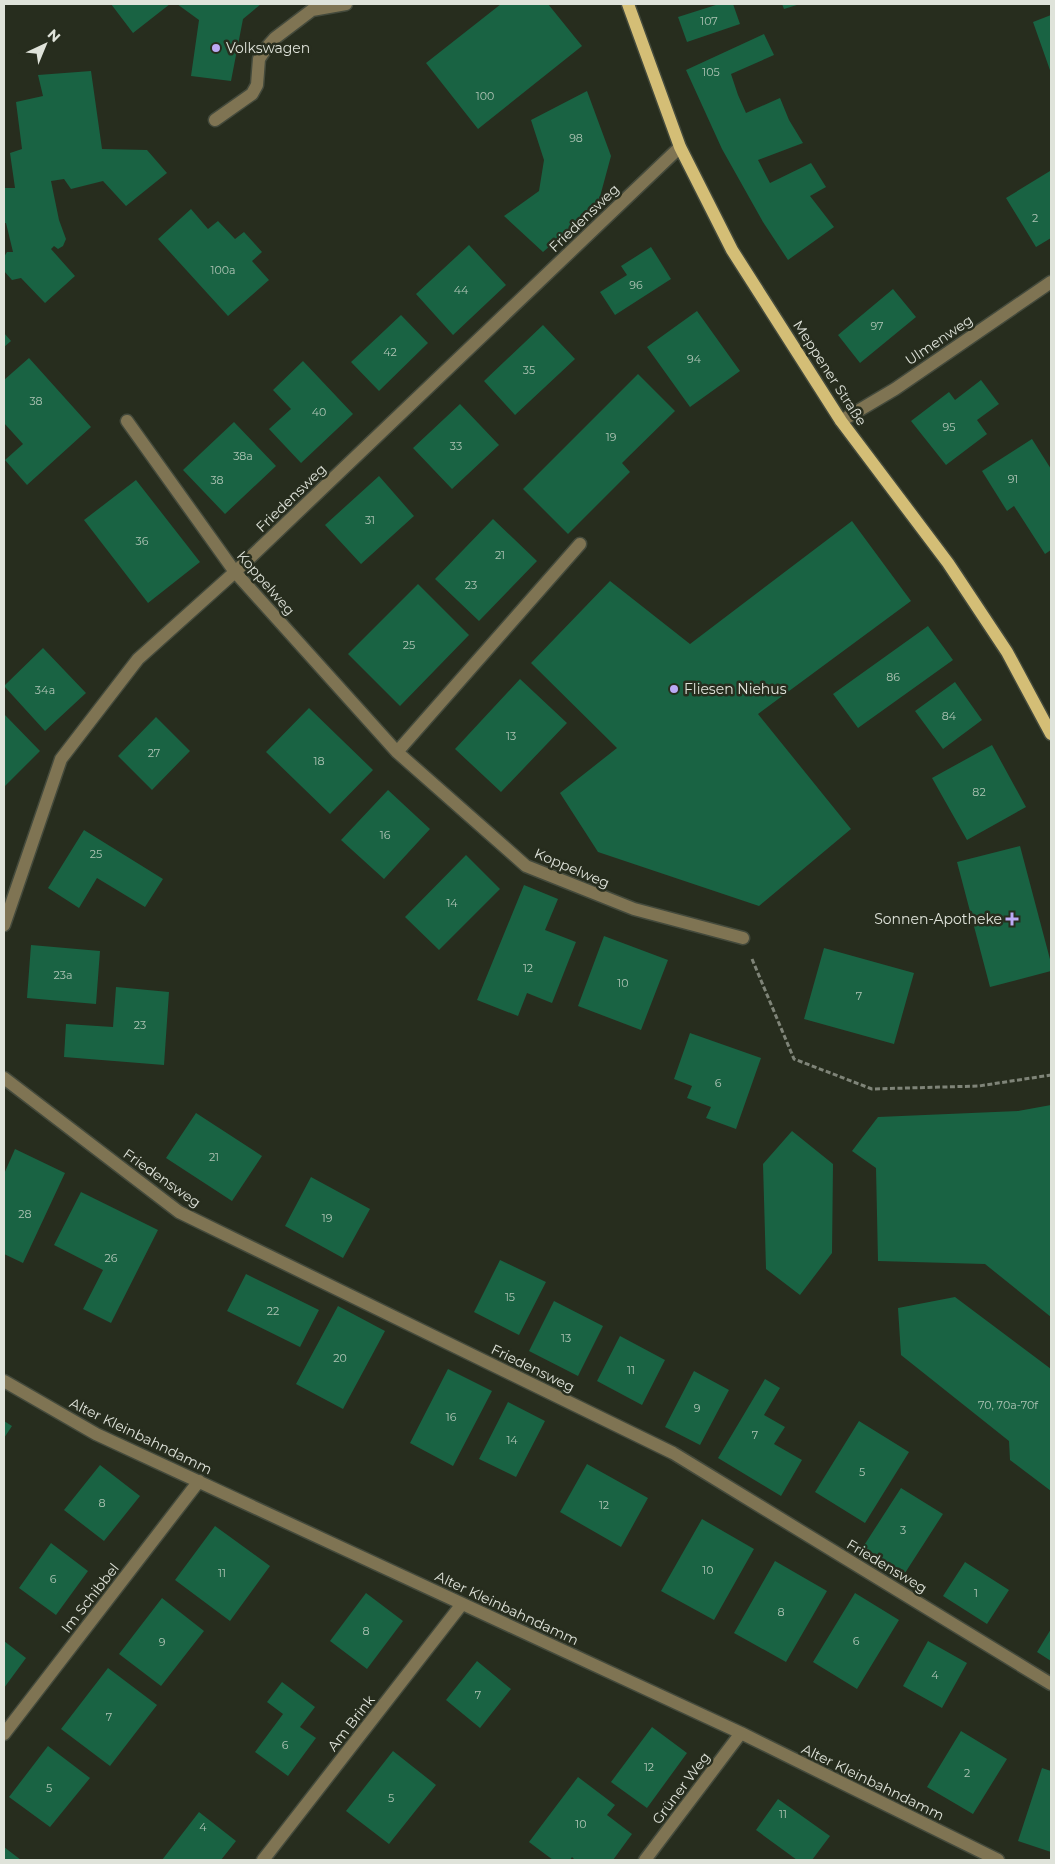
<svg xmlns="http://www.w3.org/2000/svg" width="1055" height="1864" font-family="Montserrat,sans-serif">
<rect width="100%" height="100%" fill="#272d1e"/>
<path fill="#196343" d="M111,4h59l-37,29z
M177,4h84l-18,15 -12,62 -40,-5 8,-56z
M501,4h47l34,42 -104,83 -52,-66z
M719,4h14l7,20 -53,18 -9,-25z
M782,4h18l-16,5z
M1051,15v58l-18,-51z
M764,34l10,21 -43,19 7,21 8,18 34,-15 9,22 14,23 -45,17 12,23 41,-20 15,24 -16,9 24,31 -46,33 -25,-38 -41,-73 -36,-79z
M91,71l11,78 45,1 20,23 -41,33 -23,-25 -32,8 -7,-10 -13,2 8,39 7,19 -3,7 -5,3 -4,-3 -3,3 24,27 -30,27 -24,-25 -9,2 -8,-9v-14l3,-5h6l-7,-29h-2v-35h11l-5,-35 12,-4 -6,-47 27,-6 -5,-21z
M587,91l24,65 -13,48 -55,48 -39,-36 35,-25 5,-31 -13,-40z
M1050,171l1,67 -15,9 -30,-49z
M191,209l17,20 10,-8 17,18 9,-7 18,20 -10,9 17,19 -41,36 -70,-77z
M469,245l37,40 -53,50 -37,-41z
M651,247l20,32 -56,36 -15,-23 27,-17 -6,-9z
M893,289l23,28 -56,46 -22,-28z
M697,311l43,60 -50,36 -43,-60z
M401,315l27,28 -49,48 -28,-29z
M543,325l32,34 -60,56 -31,-34z
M4,333l7,8 -7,6z
M29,358l62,69 -64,58 -22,-25 18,-16 -19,-21v-43z
M303,361l50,53 -52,49 -32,-34 22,-20 -18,-19z
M638,374l37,37 -53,52 8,9 -62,62 -45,-45z
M981,380l18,24 -22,16 10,14 -41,31 -35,-44 38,-29 6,8z
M460,404l39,41 -47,44 -39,-41z
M234,422l42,44 -51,48 -42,-44z
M1032,439l19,30v81l-6,4 -31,-48 -7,5 -25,-40z
M379,476l35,40 -53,48 -36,-39z
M136,480l64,82 -52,41 -64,-83z
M493,519l44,42 -58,60 -44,-42z
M852,521l59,80 -153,113 93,115 -92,77 -161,-54 -38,-59 57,-45 -86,-85 79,-82 80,63z
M418,584l51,51 -69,71 -52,-52z
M928,626l25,34 -95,68 -25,-34z
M43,648l43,45 -41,38 -41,-45z
M520,679l47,44 -66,69 -46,-43z
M955,682l27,38 -39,29 -28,-38z
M309,708l64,62 -43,44 -64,-62z
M4,714l36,37 -36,36z
M156,717l34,34 -38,39 -34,-34z
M992,745l34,62 -59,33 -35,-62z
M388,790l42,39 -46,50 -43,-39z
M84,830l79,49 -18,28 -48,-29 -18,30 -31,-20z
M1020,846l31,117v8l-61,16 -33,-125z
M466,855l34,34 -61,61 -34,-33z
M524,885l34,14 -13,31 31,12 -24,61 -25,-10 -9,23 -41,-16z
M604,936l64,24 -27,70 -63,-24z
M31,945l69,6 -4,53 -69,-6z
M824,948l90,25 -20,71 -90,-25z
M116,987l53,5 -5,73 -100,-8 2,-33 47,3z
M690,1033l71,25 -25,71 -30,-11 5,-11 -24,-9 5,-12 -18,-7z
M1051,1105v212l-66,-53 -107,-3 -2,-93 -24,-17 26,-34 140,-6z
M196,1113l66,43 -30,45 -66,-43z
M792,1131l41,33 -1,89 -32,42 -34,-26 -3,-105z
M15,1149l50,24 -42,90 -19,-9v-80z
M311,1177l59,32 -27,49 -58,-32z
M81,1192l77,38 -47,93 -28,-14 20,-39 -49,-25z
M500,1260l46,22 -27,53 -45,-23z
M246,1274l73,36 -19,37 -73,-36z
M955,1297l96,72v122l-41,-31 -1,-19 -108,-86 -3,-47z
M554,1301l49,25 -25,50 -49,-25z
M338,1306l47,25 -42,78 -47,-25z
M620,1336l45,24 -23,45 -45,-24z
M448,1369l44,22 -39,75 -43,-23z
M694,1371l35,19 -29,55 -35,-18z
M765,1379l15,9 -16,27 21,12 -11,17 28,16 -21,36 -63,-38z
M508,1402l37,19 -29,56 -37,-18z
M4,1421l8,5 -8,12z
M859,1421l50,31 -44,71 -50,-31z
M587,1464l61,34 -27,49 -61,-35z
M100,1465l40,31 -36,45 -40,-31z
M901,1488l42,26 -38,59 -42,-26z
M702,1519l52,30 -40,71 -53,-29z
M215,1526l55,40 -40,55 -55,-41z
M51,1543l37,28 -32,44 -37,-27z
M775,1561l52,30 -41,71 -52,-29z
M965,1562l44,28 -22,34 -44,-28z
M366,1593l37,28 -36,48 -37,-28z
M855,1593l44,27 -42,69 -44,-27z
M162,1598l42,33 -43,55 -42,-32z
M1051,1629v32l-14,-9z
M4,1641l22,17 -22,30z
M928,1641l39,22 -25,45 -39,-22z
M477,1661l34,28 -31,39 -34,-28z
M108,1668l49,37 -47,61 -49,-37z
M282,1682l33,25 -15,20 16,11 -28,38 -33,-24 28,-38 -16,-12z
M652,1727l35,26 -40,55 -36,-26z
M961,1731l46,28 -34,55 -46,-27z
M48,1746l42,32 -40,49 -41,-30z
M393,1751l43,34 -47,59 -43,-33z
M1042,1768l9,3v81l-33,-11z
M578,1777l37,28 -8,10 25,19 -19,26h-38l-3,-3 -2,3h-17l-24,-18z
M778,1799l52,37 -18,24h-15l-41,-30z
M199,1812l37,29 -15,19h-59z
M4,1847l17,13h-17z"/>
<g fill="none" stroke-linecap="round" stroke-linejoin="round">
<g stroke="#444a3c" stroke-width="15">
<path id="minor" d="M215,120l37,-26 5,-9 2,-26 8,-12 8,-9 37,-28 34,-6
M127,421l108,151 162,180 129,114 108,43 109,29
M841,421l54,-32 156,-107
M397,752l183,-208
M4,925l57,-166 77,-100 97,-87 445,-425
M4,1078l175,134 494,241 378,231
M4,1381l92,53 645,299 257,127
M4,1734l195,-253
M263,1860l199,-256
M645,1860l96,-127"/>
</g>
<g stroke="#444a3c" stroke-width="15">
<path id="major" d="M628,4l52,143 52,103 109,171 107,142 59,89 44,82"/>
</g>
<path stroke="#7f8478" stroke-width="3" stroke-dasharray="5 2.5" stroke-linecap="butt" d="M752,959l42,100 78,30 107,-3 72,-11"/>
<use href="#minor" stroke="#7f7453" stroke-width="12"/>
<use href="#major" stroke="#d4be76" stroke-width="12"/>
</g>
<g fill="#bcaaf5" stroke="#272d1e" stroke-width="2">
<circle cx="216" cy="48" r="5"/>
<circle cx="674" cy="689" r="5"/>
<path d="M1009.5 911.5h5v5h5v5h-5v5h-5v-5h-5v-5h5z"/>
</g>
<g text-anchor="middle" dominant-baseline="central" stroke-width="5" stroke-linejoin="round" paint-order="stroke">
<g font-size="11" fill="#aec3b4">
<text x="709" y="21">107</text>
<text x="711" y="72">105</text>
<text x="485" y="96">100</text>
<text x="576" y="138">98</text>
<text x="1035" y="218">2</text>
<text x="223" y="270">100a</text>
<text x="636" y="285">96</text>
<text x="461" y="290">44</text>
<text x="877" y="326">97</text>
<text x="390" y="352">42</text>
<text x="694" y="359">94</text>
<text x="529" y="370">35</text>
<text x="36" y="401">38</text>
<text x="319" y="412">40</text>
<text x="949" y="427">95</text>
<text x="611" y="437">19</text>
<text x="456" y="446">33</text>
<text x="243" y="456">38a</text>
<text x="1013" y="479">91</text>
<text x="217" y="480">38</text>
<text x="370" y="520">31</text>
<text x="142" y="541">36</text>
<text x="500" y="555">21</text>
<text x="471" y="585">23</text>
<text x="409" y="645">25</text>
<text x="893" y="677">86</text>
<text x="45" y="690">34a</text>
<text x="949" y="716">84</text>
<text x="511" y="736">13</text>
<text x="154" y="753">27</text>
<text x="319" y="761">18</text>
<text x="979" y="792">82</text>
<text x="385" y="835">16</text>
<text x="96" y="854">25</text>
<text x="452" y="903">14</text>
<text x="528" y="968">12</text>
<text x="63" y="975">23a</text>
<text x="623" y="983">10</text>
<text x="859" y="996">7</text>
<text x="140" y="1025">23</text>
<text x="718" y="1083">6</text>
<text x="214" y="1157">21</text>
<text x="25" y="1214">28</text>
<text x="327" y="1218">19</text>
<text x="111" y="1258">26</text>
<text x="510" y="1297">15</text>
<text x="273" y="1311">22</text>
<text x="566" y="1338">13</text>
<text x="340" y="1358">20</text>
<text x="631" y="1370">11</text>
<text x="1008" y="1405">70, 70a-70f</text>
<text x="697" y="1408">9</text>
<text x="451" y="1417">16</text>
<text x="755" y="1435">7</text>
<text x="512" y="1440">14</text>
<text x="862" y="1472">5</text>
<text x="102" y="1503">8</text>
<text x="604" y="1505">12</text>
<text x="903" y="1530">3</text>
<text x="708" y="1570">10</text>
<text x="222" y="1573">11</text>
<text x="53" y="1579">6</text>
<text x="976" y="1593">1</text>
<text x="781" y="1612">8</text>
<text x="366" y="1631">8</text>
<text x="856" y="1641">6</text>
<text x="162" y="1642">9</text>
<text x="935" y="1675">4</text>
<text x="478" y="1695">7</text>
<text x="109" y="1717">7</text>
<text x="285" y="1745">6</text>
<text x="649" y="1767">12</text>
<text x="967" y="1773">2</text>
<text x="49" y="1788">5</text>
<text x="391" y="1798">5</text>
<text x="783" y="1814">11</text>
<text x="581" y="1824">10</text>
<text x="203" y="1827">4</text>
</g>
<g font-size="14" fill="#dfe3da" stroke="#272d1e" text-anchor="start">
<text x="226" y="48">Volkswagen</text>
<text x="684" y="689">Fliesen Niehus</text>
<text x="1002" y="919" text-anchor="end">Sonnen-Apotheke</text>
</g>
<g font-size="14" fill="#dfe3da" stroke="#272d1e">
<text transform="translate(584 218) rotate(-44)">Friedensweg</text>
<text transform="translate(939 340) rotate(-34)">Ulmenweg</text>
<text transform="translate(830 373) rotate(57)">Meppener Straße</text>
<text transform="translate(291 498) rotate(-44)">Friedensweg</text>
<text transform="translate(266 583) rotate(49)">Koppelweg</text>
<text transform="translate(572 868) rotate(23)">Koppelweg</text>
<text transform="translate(162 1178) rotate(35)">Friedensweg</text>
<text transform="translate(533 1368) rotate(26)">Friedensweg</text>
<text transform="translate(141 1436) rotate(26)">Alter Kleinbahndamm</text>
<text transform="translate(887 1566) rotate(31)">Friedensweg</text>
<text transform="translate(90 1598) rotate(-52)">Im Schibbel</text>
<text transform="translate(507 1608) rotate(25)">Alter Kleinbahndamm</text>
<text transform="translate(351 1723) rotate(-52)">Am Brink</text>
<text transform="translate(873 1782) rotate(26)">Alter Kleinbahndamm</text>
<text transform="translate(681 1788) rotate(-53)">Grüner Weg</text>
</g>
</g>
<rect width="1055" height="1864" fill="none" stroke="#dfe3da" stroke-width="10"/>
<g transform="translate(45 45) rotate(44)" stroke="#272d1e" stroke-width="4" paint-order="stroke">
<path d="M0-4L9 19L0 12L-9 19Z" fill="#dfe3da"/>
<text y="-8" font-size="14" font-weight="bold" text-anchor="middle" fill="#dfe3da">N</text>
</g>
</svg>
